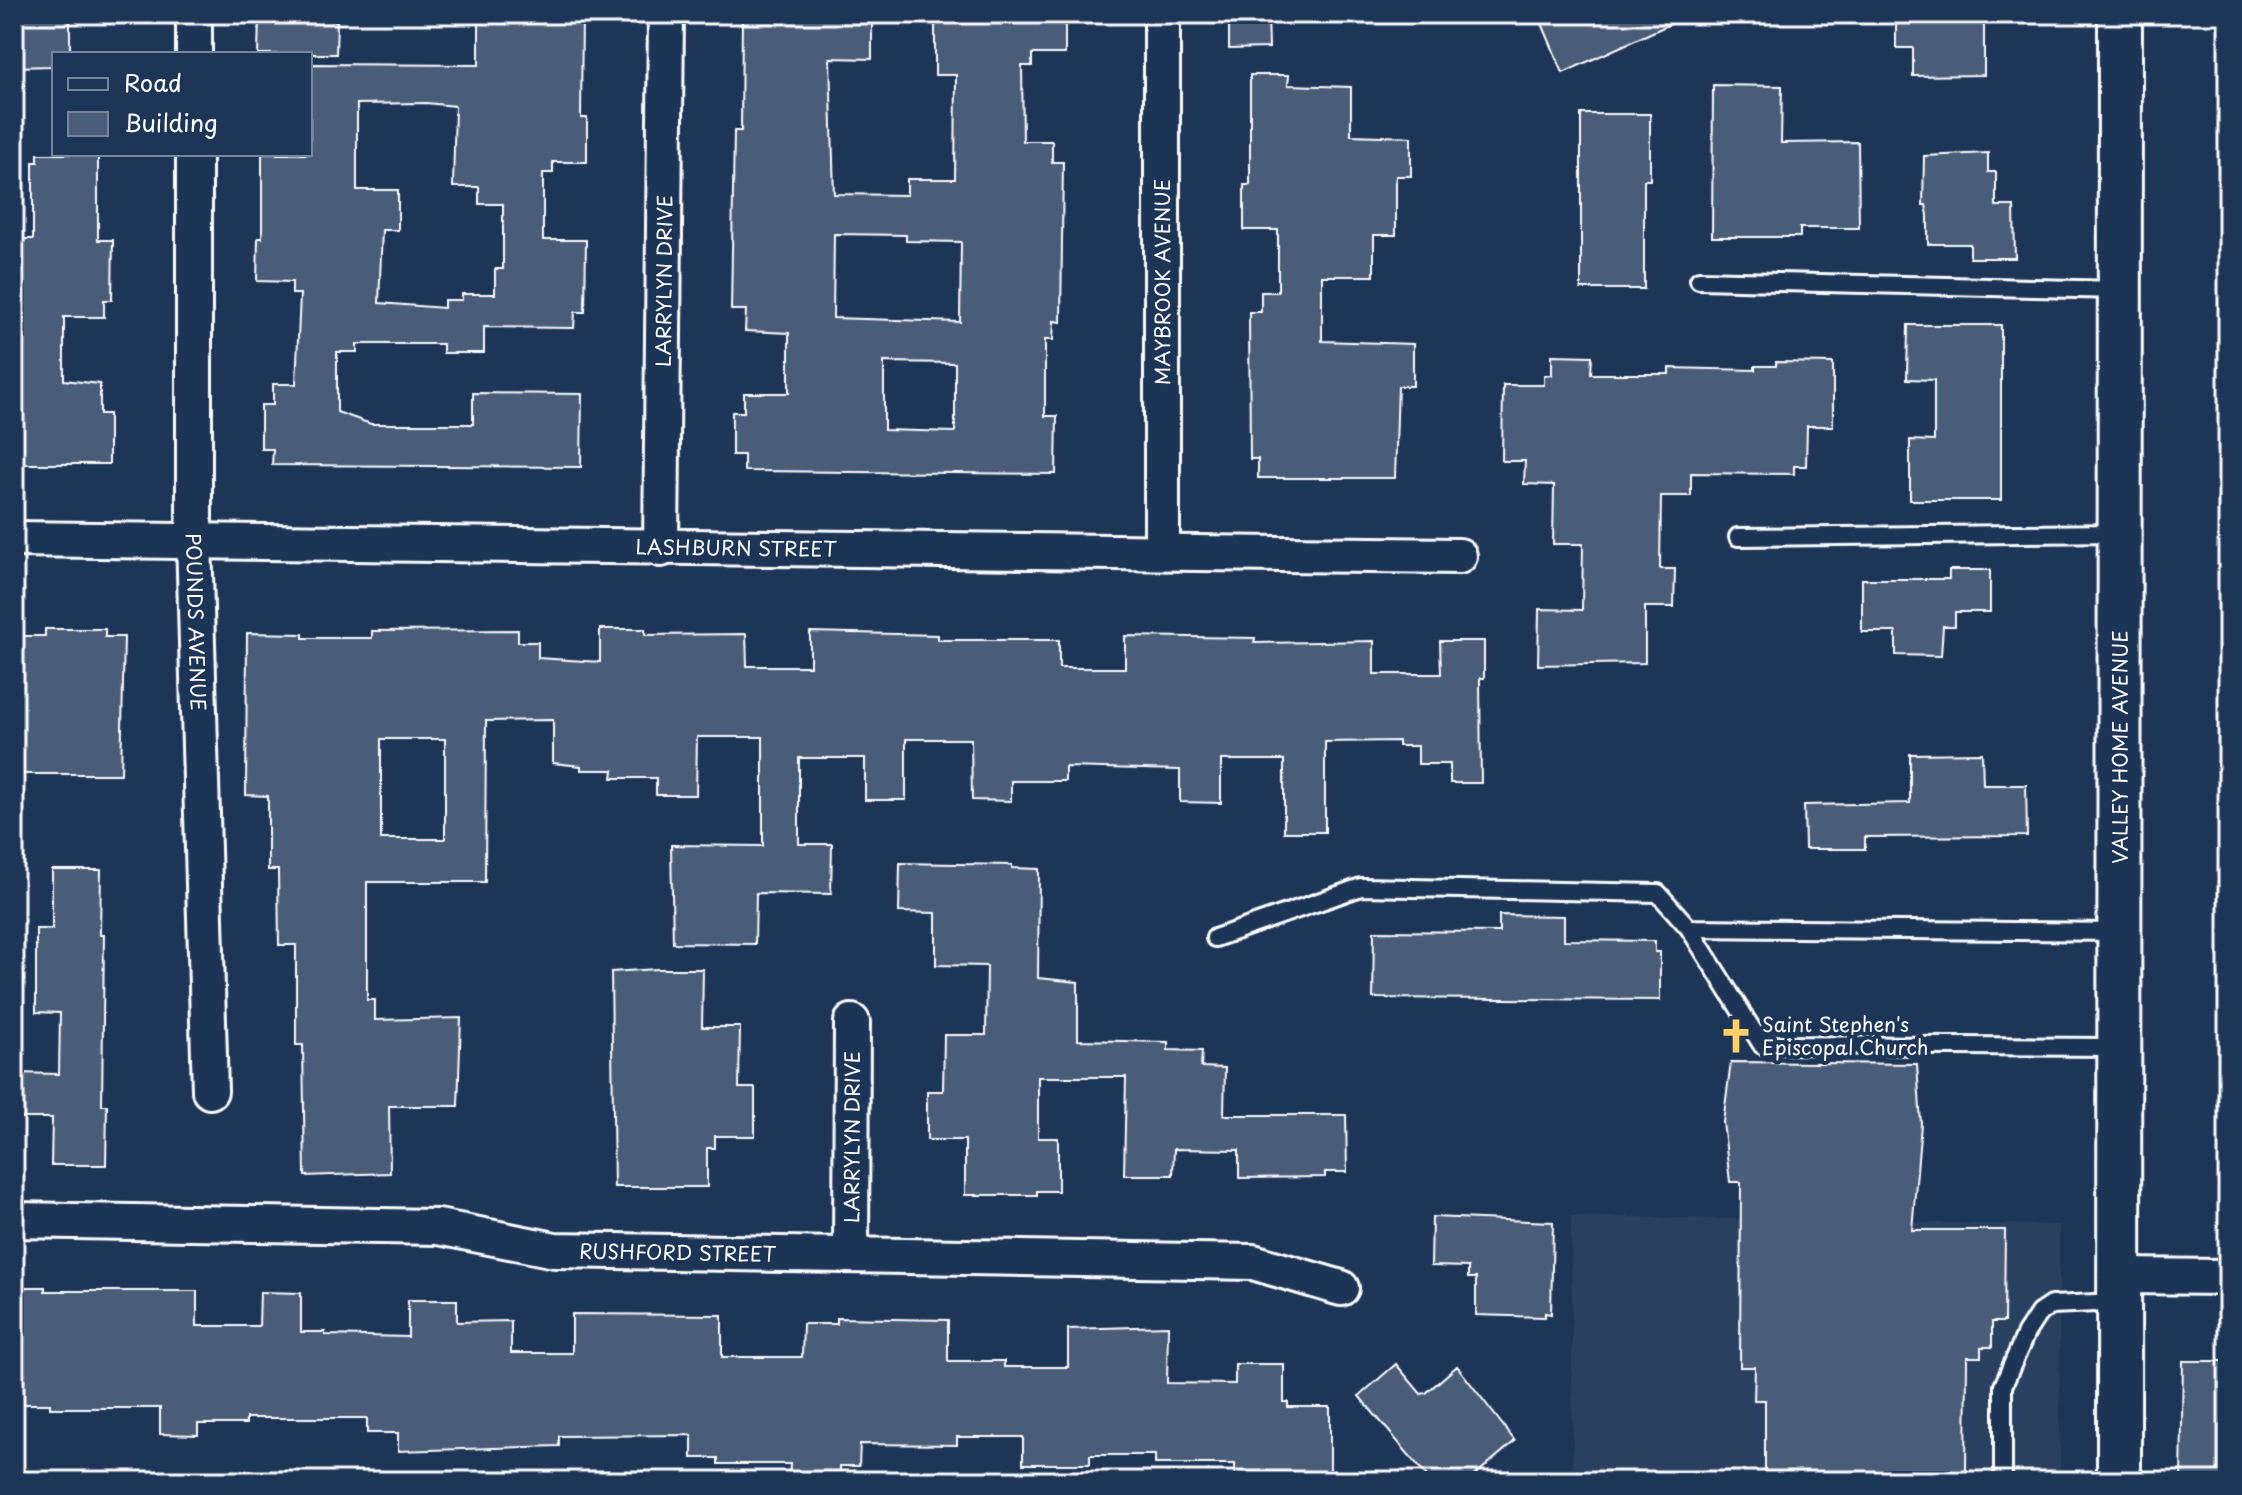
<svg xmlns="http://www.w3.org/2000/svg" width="2242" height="1495" font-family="'Playpen Sans',sans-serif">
<rect width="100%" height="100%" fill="#1d3557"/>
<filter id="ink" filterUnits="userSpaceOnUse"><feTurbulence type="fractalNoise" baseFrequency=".0125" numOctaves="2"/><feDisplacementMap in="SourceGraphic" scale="16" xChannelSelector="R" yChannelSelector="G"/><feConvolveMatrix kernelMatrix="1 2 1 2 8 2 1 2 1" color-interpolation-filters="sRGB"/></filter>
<g filter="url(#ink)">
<path fill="#2a4161" d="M1571,1216l488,9 1,256h-487z"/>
<path fill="#4a5d79" stroke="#fff" stroke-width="2" fill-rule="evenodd" d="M14,14h56v37l-16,3v12l-40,1z
M270,14h62v7h5l-1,33h-78l1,-37h11z
M479,14h103l-1,104h6v44h-34v11h-10v67h43l-1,72h-10l-1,16 -90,-1v26h-41v-9h-86v8h-20v60l34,12h102v-31l109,1 -1,73 -309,-2 1,-16h-12v-44h12v-21h23l4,-90h-8v-12l-35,-1 1,-43h4v-84h48v-90l169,1zM426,103l29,3 -2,81h26v17h24v65h-8v25h-33v6h-18v8l-65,-5 3,-73h16v-40h-41v-86z
M834,14h38v45l-42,-1 4,136 73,1v-16h48l1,-104h-21v-57h29v-4h101v40h-33v12h-10l1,75h29v21h11l-2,160 -7,-1 -1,19h-8v76h12l-1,58 -312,-3v-16h-12v-43h12v-19h45v-60l-44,-2 1,-21h-15l3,-179h7l1,-114 92,1zM834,234l72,1v6l55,1 -1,80 -127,-4zM884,362l71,1v69l-71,-2z
M1229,14h39l1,34 -40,1z
M1538,14h154l-129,59z
M1896,14h88v61l-71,1v-28h-17z
M1250,75h39l-1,10 63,2v48l60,2v39h-15v59h-22v41h-52v65l91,3v42h-15l-3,92h-137v-19h-8l-1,-147h12v-20h17v-62h-34v-45h6z
M1713,85l69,1 -1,57 77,-1 1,86h-59v9h-88z
M1581,114h69v66h-6v109h-63z
M1988,153v19h8v34h18l1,52h-45v-14h-42v-29l-2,-10h-3l1,-49z
M38,154h60v86h15l-1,60h-8v17h-40v63l36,4v30h9v50h-90v-42h-5v-183h19v-77h5z
M1908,325h93v175h-91v-60l24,1v-61l-27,-1z
M1552,355l40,1 -1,18h78v-6l86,2v-4h21v-4l57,1v63h-26l-1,40h-12v8l-103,-1v23h-30l-1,73h15l-1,38h-29v56l-107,2 1,-56 43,1 1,-66h-30l1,-59 -30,-1 1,-23h-23l1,-76h41v-10h8z
M1949,570h41v42h-35v14h-12l-2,30 -45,-1v-23h-34v-53h87z
M45,629h60v8h19l-3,137h-107v-138h31z
M600,629h45v6l101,-1 1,32h63v-34l128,3v5h121v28h66v-32l130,2 -1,5 120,-2v33h67l-1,-33h44v37h-4l1,105h-31v-19h-32v-18h-20v-5l-73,1v90h-41v-72h-63v43l-41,-1v-32l-115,-3v14h-54v20l-39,-1 -1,-61h-65v61h-41v-42h-66v86h33l-1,50 -75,-1 -1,51 -82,-1 -2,-98 92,1v-109h-66l-1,58h-40v-17h-44l1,-8h-32v-4l-28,-3v-43l-67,1 -1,161h-118v118h8v20l86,-2 -3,88h-69l1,67 -85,3 -2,-131h-7v-100h-17l-1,-75h-10v-74l-22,-1 1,-162 56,1v4h69v-7l146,-1v12h20v16l62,4zM381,739h64v100h-64z
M1982,753l1,32h43l1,51 -162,1v12h-60l-1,-44 106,-2v-49z
M900,863l112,2v3l27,1 -1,109 40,4v58l90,2v8l34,1 -1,16 24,1 -1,47h122l1,57h-22v5l-86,1v-28l-65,-1 -1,26h-49l2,-98h-88v61h20v53h-21v4h-72v-55h-38v-49h16l1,-56h42l1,-69 -51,-1v-52l-37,-1z
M52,870h49l-1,65h4l-2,170h5l-1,60h-55l1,-47h-38v-45l45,1 1,-61 -24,-1v-83h16z
M1499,915l65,1v24l91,1v11h5v48l-287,-2 1,-67 125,1z
M657,969h46l-1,58h38l-1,61h16v48h-40v12h-8v39h-93l-3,-215z
M1731,1062l186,2 4,60 -9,106h93l-1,92h-12v25h-11v10h-14l-1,115h-49v6l-152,-1v-77h-11l1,-33h-15l1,-185h-11l-7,-60z
M1432,1217l121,5 -2,92 -6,-1v4l-69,-2v-37h-8v-11l-37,-1z
M14,1287h31v4h152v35h62l1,-34 41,1v39h24v3l83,2v-37h49v22l54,-1v32h61v-39l150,1v42h80l1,-33h34v-6l111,2v41h56v6h64v-38l100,-3 -1,57 68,1v-20h49v38h4v5h42v74h-95v-17h-80v-9h-65v9h-67v-27h-66v8l-97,-1 -1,22h-19v15h-51l1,-17h-72v-6h-26v-23l-133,1v10l-161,5v-18h-31v-15h-121v6h-48v11l-38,-1v-26h-110v-4h-36z
M2183,1361h45v120h-47z
M1396,1364l25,30 5,-1 31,-27 58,75 -47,40h-37l-72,-85z"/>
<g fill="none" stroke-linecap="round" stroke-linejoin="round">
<g stroke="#fff" stroke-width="22">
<path id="service" d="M1699,280l420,10
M1738,537l382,-4
M1689,928l428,4
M1215,938l146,-51 297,6 31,35 73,117 355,2
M2003,1481v-95l23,-53 13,-20 12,-8 67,-3"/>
</g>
<g stroke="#fff" stroke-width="40">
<g id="minor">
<path d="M194,14v40"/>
<path d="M1162,14v536"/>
<path id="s1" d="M194,154v385l16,552"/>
<path id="s2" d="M14,539l1445,17"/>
<path id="s3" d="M661,549l5,-535"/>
<path id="s4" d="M14,1220l424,7 117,23 698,12 88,26"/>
<path id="s5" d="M851,1253l1,-231"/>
<path d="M2119,1276l109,1"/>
</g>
</g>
<g stroke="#fff" stroke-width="48">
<g id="tertiary">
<path id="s6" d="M2119,1481l1,-1467"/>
</g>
</g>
<use href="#service" stroke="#1d3557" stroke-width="16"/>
<use href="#minor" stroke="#1d3557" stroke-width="34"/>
<use href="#tertiary" stroke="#1d3557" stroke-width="42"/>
</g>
</g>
<defs>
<g id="church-bare" transform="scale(2.76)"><path d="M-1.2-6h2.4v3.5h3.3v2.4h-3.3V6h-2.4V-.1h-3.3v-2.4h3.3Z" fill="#ffd166" stroke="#1d3557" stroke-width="2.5" paint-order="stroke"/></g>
</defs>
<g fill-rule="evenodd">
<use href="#church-bare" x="1736" y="1036"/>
</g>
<g text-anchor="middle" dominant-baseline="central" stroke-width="8" stroke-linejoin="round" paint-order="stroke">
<g font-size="20" fill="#fff" stroke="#1d3557">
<text stroke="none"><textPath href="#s3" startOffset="268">LARRYLYN DRIVE</textPath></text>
<text transform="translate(1162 282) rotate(-90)">MAYBROOK AVENUE</text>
<text stroke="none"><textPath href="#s2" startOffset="722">LASHBURN STREET</textPath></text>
<text stroke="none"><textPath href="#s1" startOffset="468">POUNDS AVENUE</textPath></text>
<text stroke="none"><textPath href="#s6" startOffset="734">VALLEY HOME AVENUE</textPath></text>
<text stroke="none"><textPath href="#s5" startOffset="116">LARRYLYN DRIVE</textPath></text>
<text stroke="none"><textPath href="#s4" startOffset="666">RUSHFORD STREET</textPath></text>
</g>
<g font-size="20" fill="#fff" stroke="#1d3557" text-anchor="start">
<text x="1762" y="1024">Saint Stephen's<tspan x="1762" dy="23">Episcopal Church</tspan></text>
</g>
</g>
<rect width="2242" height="1495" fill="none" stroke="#1d3557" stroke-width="48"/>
<rect x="24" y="24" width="2194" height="1447" fill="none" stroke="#fff" stroke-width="3" filter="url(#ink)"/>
<rect x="52" y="52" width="260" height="104" fill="#1d3557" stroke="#77869a" stroke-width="2"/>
<rect x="68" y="78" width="40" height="12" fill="#1d3557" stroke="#77869a" stroke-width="2"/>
<text x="124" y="92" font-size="24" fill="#ffffff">Road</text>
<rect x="68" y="112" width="40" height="24" fill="#4a5d79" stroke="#77869a" stroke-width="2"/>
<text x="124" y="132" font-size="24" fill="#ffffff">Building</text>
</svg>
